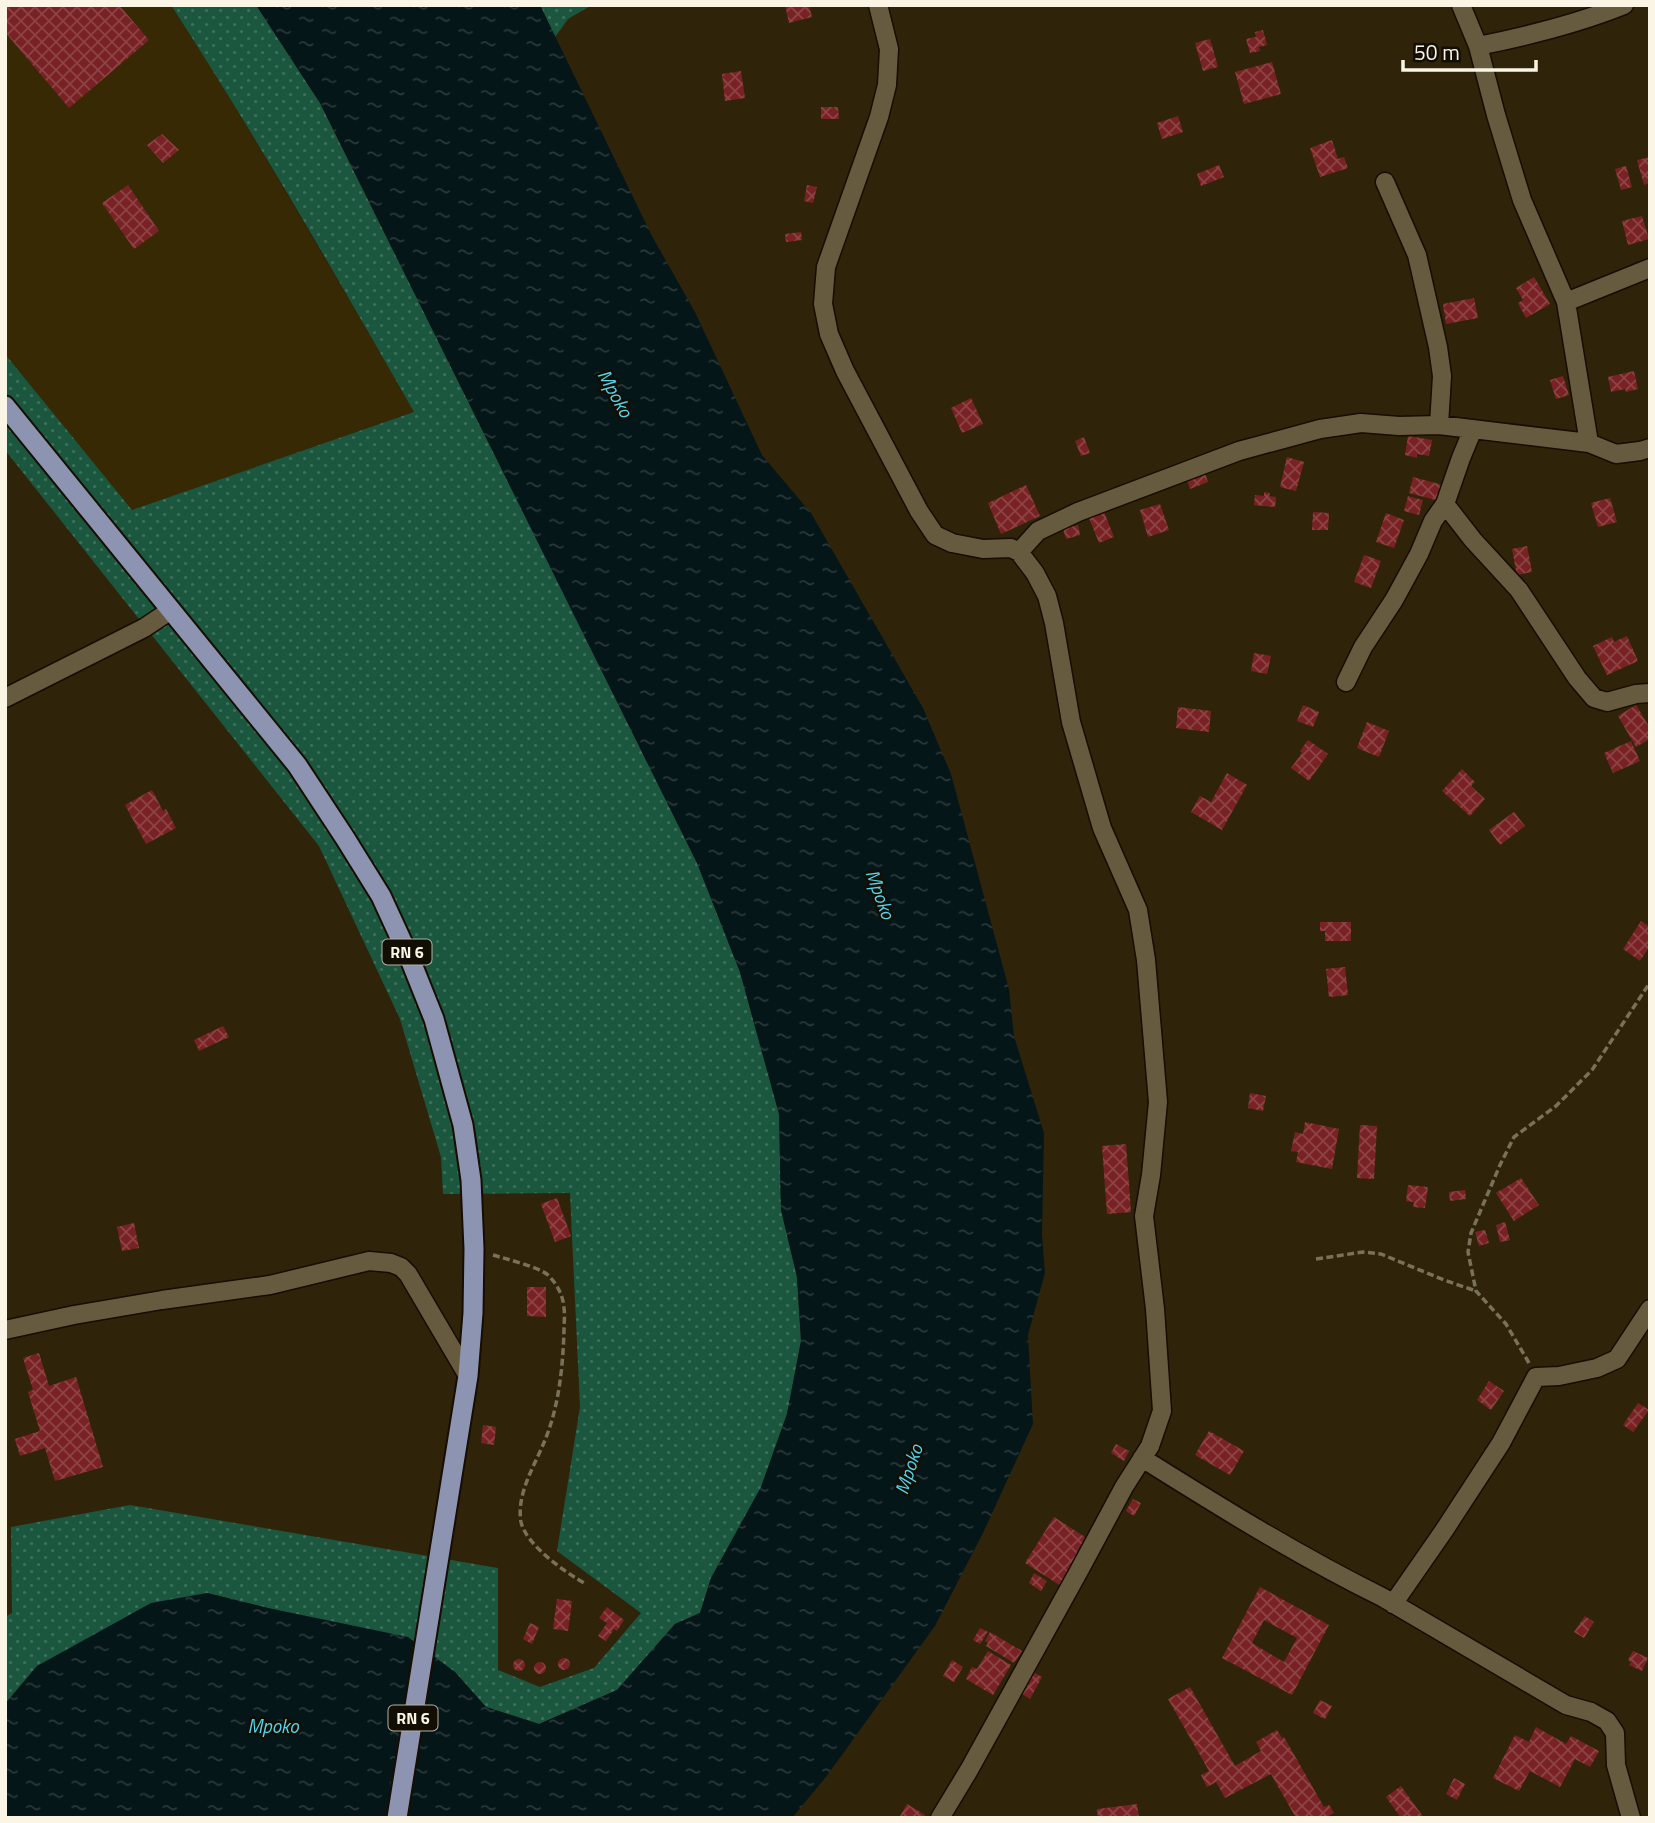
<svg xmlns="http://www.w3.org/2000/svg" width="1655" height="1823" font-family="'Titillium Web',sans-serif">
<defs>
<pattern id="grass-dots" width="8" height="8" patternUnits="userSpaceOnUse" patternTransform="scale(1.75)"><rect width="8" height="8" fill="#1b573e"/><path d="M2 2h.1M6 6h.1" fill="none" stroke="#3d705a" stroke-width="1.8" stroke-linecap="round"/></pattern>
<pattern id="water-ripples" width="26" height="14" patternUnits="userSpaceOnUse" patternTransform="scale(1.75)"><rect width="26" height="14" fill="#051619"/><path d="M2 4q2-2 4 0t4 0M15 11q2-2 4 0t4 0" fill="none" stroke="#2a383a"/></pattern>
<pattern id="building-cross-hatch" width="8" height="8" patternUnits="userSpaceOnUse" patternTransform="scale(1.75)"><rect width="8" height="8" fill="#792225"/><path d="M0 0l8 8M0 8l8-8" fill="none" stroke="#8d4344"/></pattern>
</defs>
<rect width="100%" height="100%" fill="#2f2409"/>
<path fill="#362904" d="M5,5h166l47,73 132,223 64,111 -282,98 -127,-156z"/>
<path fill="url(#grass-dots)" d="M171,5h85l64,98 377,760 43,109 39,142 2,96 16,67 4,64 -14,73 -26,73 -50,91 -11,35 -25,11 -58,66 -78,34 -53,-17 -31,-35 -187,-64 -61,-15 -170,73 -32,38v-87l7,-4 -1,-86 119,-22 368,63v102l42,17 54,-19 47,-55 -84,-62 23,-144 -10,-214 -127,1 -2,-37 -41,-138 -81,-173 -314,-396v-96l127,156 282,-98c-78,-137 -157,-274 -243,-407z
M540,5h52l-24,14 -13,18z"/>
<path fill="url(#water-ripples)" d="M256,5h284l112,231 43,76 67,143 49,58 112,195 28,66 58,215 5,47 30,97 -2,102 3,38 -17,62 5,89 -50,109 -48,93 -109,151 -34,41h-787v-114l32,-38 114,-63 56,-10 61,15 140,29 47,35 31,35 53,17 78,-34 58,-66 25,-11 11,-35 50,-91 26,-73 14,-73 -4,-64 -16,-67 -2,-96 -39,-142 -43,-109 -377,-760z"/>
<path fill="url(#building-cross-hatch)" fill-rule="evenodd" d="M5,5h114l30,35 -80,68 -64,-76z
M785,5h24l3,12 -23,6z
M1263,30l4,15 -8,2 1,4 -10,2 -4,-14 10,-2 -1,-5z
M1210,39l8,28 -15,4 -8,-28z
M1272,62l9,32 -37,10 -9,-32z
M741,71l4,27 -20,3 -3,-27z
M821,107h17l1,12h-18z
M1178,116l5,16 -21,7 -5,-16z
M162,134l17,16 -16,13 -16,-18z
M1332,140l6,19 6,-2 4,11 -28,9 -10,-29z
M1650,157v26l-6,2 -7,-25z
M1219,165l5,12 -23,9 -4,-12z
M1626,166l6,21 -11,3 -6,-21z
M128,185l31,46 -25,18 -32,-46z
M807,185l10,2 -4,16 -9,-2z
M1642,216l7,23 -21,6 -6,-24z
M801,232l1,8 -16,2 -1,-8z
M1534,277l16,27 -24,14 -8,-15 5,-3 -7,-12z
M1474,298l4,20 -32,6 -3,-20z
M1634,371l4,18 -12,3 -1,-3 -14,3 -3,-15z
M1563,376l6,19 -13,4 -6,-19z
M971,398l12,26 -21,9 -11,-25z
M1408,436l24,4 -3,16 -12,-2v4l-12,-3z
M1084,437l6,16 -9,3 -6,-15z
M1287,457l17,5 -8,29 -16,-4z
M1204,470l4,12 -18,7 -4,-12z
M1413,477l30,8 -4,16 -30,-8z
M1026,485l14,31 -39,18 -13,-31z
M1264,492l6,1 -1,3 7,1 -1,10 -21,-2 1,-10 9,1z
M1408,496l15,4 -4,15 -15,-4z
M1610,498l7,24 -19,5 -7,-24z
M1160,504l9,26 -21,7 -8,-27z
M1104,512l10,25 -15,6 -10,-25z
M1313,512l16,1 -1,17h-16z
M1386,513l18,7 -10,28 -18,-6z
M1078,525l2,10 -14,4 -3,-10z
M1527,546l5,26 -15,3 -5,-26z
M1364,555l17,6 -10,27 -17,-6z
M1627,636l11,25 -31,14 -14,-29 19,-9 2,5z
M1254,653l17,3 -4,18 -16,-3z
M1303,705l16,7 -6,15 -16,-6z
M1636,705l14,23v11l-14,8 -18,-31z
M1178,707l33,4 -2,21 -33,-4z
M1367,722l22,9 -10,26 -22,-9z
M1308,740l20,14 -19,27 -18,-13 11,-15 -2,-2z
M1631,741l9,20 -27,12 -9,-20z
M1462,769l13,13 -4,4 14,13 -15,17 -28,-25z
M1227,773l20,12 -25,45 -31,-18 9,-16 11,6z
M152,790l11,21 3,-2 10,19 -30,16 -21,-39z
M1514,812l11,14 -25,19 -11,-15z
M1641,921l9,6v19l-10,15 -17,-12z
M1320,922h31v19h-26v-10h-5z
M1345,967l3,28 -19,2 -3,-28z
M223,1026l6,11 -30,14 -5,-11z
M1250,1093l16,3 -3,15 -15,-3z
M1305,1122l34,7 -7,40 -36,-7 2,-10 -7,-1 4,-19 8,2z
M1360,1125l17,1 -3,53 -17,-1z
M1126,1144l5,68 -24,2 -5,-68z
M1521,1178l18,27 -25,16 -18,-28z
M1408,1185l20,2 -3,21 -12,-1 1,-5 -8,-1z
M1465,1190l1,9 -16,2 -1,-9z
M557,1198l14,38 -16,6 -14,-38z
M1505,1222l5,18 -10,2 -4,-17z
M134,1223l5,25 -17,3 -5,-24z
M1485,1230l4,13 -10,3 -4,-14z
M527,1287h19v30l-19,-1z
M39,1353l10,33 27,-9 27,90 -48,14 -10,-33 -25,8 -5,-17 25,-8 -12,-39 5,-2 -10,-32z
M1489,1381l15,10 -13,19 -14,-10z
M1638,1403l11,7 -16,22 -10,-7z
M483,1425l13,2 -2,18 -13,-2z
M1209,1431l35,20 -14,24 -35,-20z
M1116,1444l13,7 -5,10 -13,-8z
M1133,1499l8,4 -7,13 -8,-5z
M1054,1517l34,22 -14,22 5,3 -15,24 -39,-25z
M1034,1573l13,8 -6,10 -12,-8z
M1260,1587l69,38 -37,70 -70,-37zM1264,1620l33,18 -13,24 -32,-19z
M557,1599l15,2 -4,30 -15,-2z
M607,1607l17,13 -7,11 -3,-2 -8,12 -8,-5 9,-13 -8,-5z
M1585,1616l9,6 -10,16 -10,-6z
M530,1623l9,4 -7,17 -9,-5z
M980,1628l8,4 -8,12 -7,-4z
M990,1632l32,19 -8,12 -28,-17 2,-3 -3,-2z
M988,1651l23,14 -18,30 -27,-16 6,-12 5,2z
M1633,1651l15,7 -6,13 -13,-6 2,-3 -3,-2z
M558 1664a6 6 0 1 1 12 0a6 6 0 1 1-12 0Z
M513 1665a6 6 0 1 1 12 0a6 6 0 1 1-12 0Z
M952,1660l11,7 -9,15 -11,-6z
M534 1668a6 6 0 1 1 12 0a6 6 0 1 1-12 0Z
M1033,1672l9,5 -12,22 -9,-6z
M1190,1687l45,79 26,-15 -5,-9 21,-12 5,8 2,-1 40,70 5,-2 5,8 -9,5h-29l-25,-44 -46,24 -9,-16 -9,5 -6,-12 8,-4 -41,-72z
M1320,1700l12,6 -7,13 -12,-6z
M1536,1727l30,17 5,-8 28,15 -9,16 -15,-8 -15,28 -30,-16 -11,20 -26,-13 22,-43 14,7z
M1454,1778l11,6 -8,16 -11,-6z
M1401,1786l23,32h-23l-15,-21z
M907,1804l18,11 -2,3h-24z
M1137,1804l2,14h-41l-1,-9z"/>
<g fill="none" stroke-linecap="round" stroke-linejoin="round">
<g stroke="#170d00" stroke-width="21">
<path id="minor" d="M878,5l11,44 -2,36 -8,32 -53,150 -3,37 6,30 16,37 74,140 16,24 17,8 31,6 28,-1 8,4 16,21 12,23 7,27 17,99 31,106 36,82 8,50 12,142 -7,73 -7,41 11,93 7,102 -12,35 -26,41 -44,82 -111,201 -29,48
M1461,5l17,41 18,69 26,85 44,102 23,141
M1478,46c50,-10 99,-22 146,-41
M1385,182l32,73 21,92 4,29 -3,49
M1566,302l84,-34
M1445,504l28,36 46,50 58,88 17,20 13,4 29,-8 14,-1
M1019,552l19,-21 40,-19 161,-61 81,-22 41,-6 38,3 40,-1 150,18 27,11 24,-3 10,-3
M1346,682l17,-35 31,-47 25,-46 14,-33 12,-17 16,-46 12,-29
M5,698l139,-70 27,-18
M5,1330l69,-15 88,-15 108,-15 99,-24 22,2 10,4 7,7 60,102
M1142,1458c78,49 157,98 240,139l184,108 25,7 16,9 8,12 1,32 15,53
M1393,1604l52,-75 56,-86 35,-66 23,-1 38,-8 20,-9 33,-50"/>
</g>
<g stroke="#170d00" stroke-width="23">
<path id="primary" d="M5,406l292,359 48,73 36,58 29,63 24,60 29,106 8,55 3,69 -1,64 -5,63 -71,442"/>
</g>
<path stroke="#7a715a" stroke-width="3.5" stroke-dasharray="7 3.5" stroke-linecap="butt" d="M493,1255c13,4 46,12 55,20 9,9 15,20 16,33 1,7 0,15 0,22 -1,36 -5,76 -19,110 -10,25 -29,54 -24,82 5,23 45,51 65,62
M1316,1259l47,-7 18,2 63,26 32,11
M1529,1363l-23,-39 -30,-33 -8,-39 3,-19 29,-68 14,-28 42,-31 36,-36 57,-86"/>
<use href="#minor" stroke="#675b3f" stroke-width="18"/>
<use href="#primary" stroke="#8d94b1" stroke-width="19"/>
</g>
<g text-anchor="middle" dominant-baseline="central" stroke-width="5" stroke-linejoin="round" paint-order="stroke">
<g fill="#130e04" stroke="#b5b0a2" stroke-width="2">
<rect x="382.5" y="939.5" width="49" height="25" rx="5"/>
<rect x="388.5" y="1705.5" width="49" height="25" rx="5"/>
</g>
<g font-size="16" font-weight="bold" fill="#fbf5e5">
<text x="407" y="952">RN 6</text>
<text x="413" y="1718">RN 6</text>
</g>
<g font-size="19" font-style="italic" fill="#51d7f1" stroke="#130e04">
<text transform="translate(616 393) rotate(61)">Mpoko</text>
<text transform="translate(881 894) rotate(70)">Mpoko</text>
<text transform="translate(908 1469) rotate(-72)">Mpoko</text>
<text x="273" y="1725">Mpoko</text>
</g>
</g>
<rect width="1655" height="1823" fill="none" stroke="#fbf5e5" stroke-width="14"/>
<path d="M1403 60v10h133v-10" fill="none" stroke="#fbf5e5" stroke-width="3.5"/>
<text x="1414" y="60" font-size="21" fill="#fbf5e5" stroke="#130e04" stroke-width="5" paint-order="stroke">50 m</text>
</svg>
